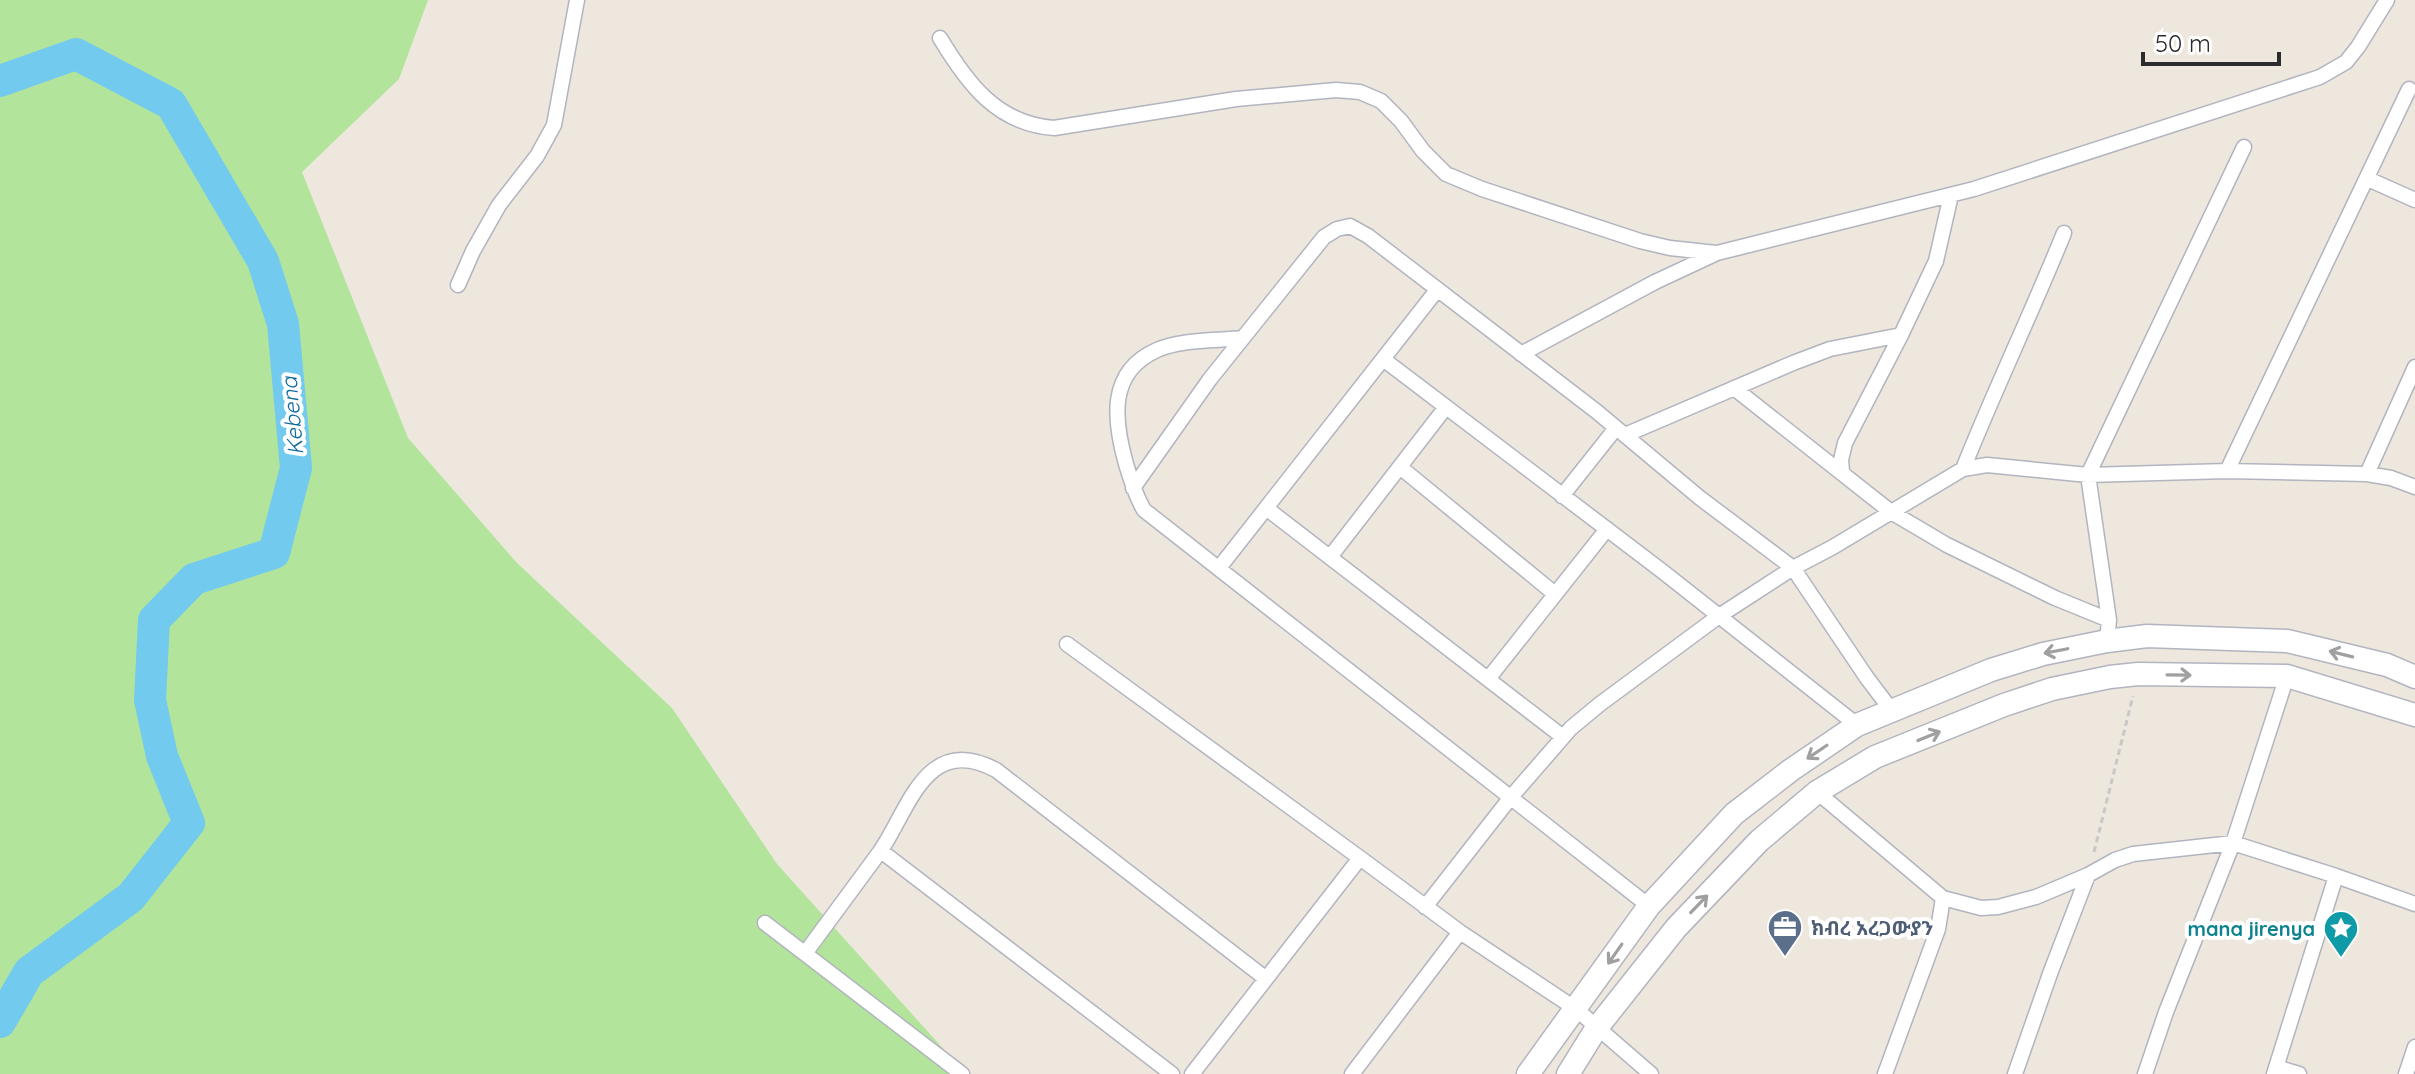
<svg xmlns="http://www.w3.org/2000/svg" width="2415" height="1074" font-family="Quicksand,'Noto Sans Ethiopic',sans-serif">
<rect width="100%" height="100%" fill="#ede7de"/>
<path fill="#b2e49b" d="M0,0h428l-29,79 -97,93 106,266 109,125 155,145 105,156 189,210h-966z"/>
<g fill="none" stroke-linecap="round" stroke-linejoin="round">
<path stroke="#72caef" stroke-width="32" d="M0,81l76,-27 95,50 92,157 20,63 13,144 -22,85 -80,26 -40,41 -4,80 12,56 27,67 -58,74 -102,75 -29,50"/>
<g stroke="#b2b4bf" stroke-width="17">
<path id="minor" d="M940,38c27,45 57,86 114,90l182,-29 100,-9 24,2 21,9 20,20 22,30 23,23 36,15 158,52 30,7 46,5
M2368,179l47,21
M458,285l15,-34 26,-46 38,-49 17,-31 23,-125
M1243,338c-27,3 -61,1 -86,12 -50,22 -43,71 -31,114 5,16 9,31 18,46l505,396
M1521,354l134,-72 62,-29 257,-64 346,-112 26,-15 12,-15 29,-47
M1383,359l279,212 195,154
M1734,388l157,124 56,33 108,53 54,22
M1625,435l168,-72 37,-14 71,-14
M1400,467l155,127
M1963,469c32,-80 69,-157 101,-236
M1842,471l-1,-11 4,-17 56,-108 35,-74 15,-66
M2227,471l182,-382
M2367,474l48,-107
M1133,488l77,-109 114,-142 13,-8 13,-3 18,10 228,175 104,87 93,70 74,110 25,33
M1562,496l54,-68
M1266,508l297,229
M1330,557l116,-150
M1219,568l218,-278
M2107,641l2,-21 -21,-145 156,-328
M1067,644l293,214
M1488,679l119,-150
M1817,792l126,106 38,10 17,-1 38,-10 52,-22 27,-15 18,-6 100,-11 103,33 -62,198
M881,851l291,223
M2336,876l79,28
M1425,907l86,-110 60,-69 29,-24 119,-88 74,-48 40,-21 130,-78 24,-4 101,10 139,-4 140,3 24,4 24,9
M765,923l197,151
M806,952c24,-33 49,-66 73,-99 30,-42 46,-121 117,-83l269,208
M2276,1067l23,7
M1192,1074l168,-216 100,74 116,77 75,65
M1352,1074l108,-142
M1885,1074l53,-145 5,-31
M2015,1074l36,-103 37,-96
M2145,1074l21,-62 67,-169 54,-167
M2406,1074l9,-27"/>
</g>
<g stroke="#b2b4bf" stroke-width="25">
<path id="secondary" d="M1528,1074l121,-168 85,-92 57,-44 66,-45 134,-55 52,-16 64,-13 40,-5 140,5 100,24 28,12
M1568,1074l28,-45 80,-101 83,-87 58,-49 58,-35 129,-52 48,-16 58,-12 28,-3 149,2 128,39"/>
</g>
<path stroke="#c8c8c8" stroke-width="3" stroke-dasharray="6 4" stroke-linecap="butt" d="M2094,852l39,-156"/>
<use href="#minor" stroke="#fff" stroke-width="14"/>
<use href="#secondary" stroke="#fff" stroke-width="22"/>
</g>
<defs><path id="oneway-shaft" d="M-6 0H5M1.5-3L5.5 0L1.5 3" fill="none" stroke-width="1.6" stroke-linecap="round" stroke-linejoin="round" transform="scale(2)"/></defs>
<g stroke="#a0a0a0">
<use href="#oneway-shaft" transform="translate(2056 651) rotate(169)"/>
<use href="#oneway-shaft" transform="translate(2341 654) rotate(-166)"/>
<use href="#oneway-shaft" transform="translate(2179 675) rotate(1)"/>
<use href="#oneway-shaft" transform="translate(1929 736) rotate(-22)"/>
<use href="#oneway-shaft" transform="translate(1817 752) rotate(146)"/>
<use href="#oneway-shaft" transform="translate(1699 904) rotate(-46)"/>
<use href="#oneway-shaft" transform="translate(1615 954) rotate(125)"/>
</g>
<defs>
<g id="office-pin" transform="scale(1.8)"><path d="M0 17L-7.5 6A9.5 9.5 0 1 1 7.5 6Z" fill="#5c6f8a" stroke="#fff"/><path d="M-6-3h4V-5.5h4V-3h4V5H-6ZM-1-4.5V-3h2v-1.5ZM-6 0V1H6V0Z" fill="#fff"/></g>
<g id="sight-pin" transform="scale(1.8)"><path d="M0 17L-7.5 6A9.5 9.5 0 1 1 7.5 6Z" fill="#0f9aa8" stroke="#fff"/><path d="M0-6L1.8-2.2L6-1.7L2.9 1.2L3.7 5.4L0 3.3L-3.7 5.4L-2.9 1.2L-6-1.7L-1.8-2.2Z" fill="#fff"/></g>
</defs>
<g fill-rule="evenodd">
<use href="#office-pin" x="1785" y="927"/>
<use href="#sight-pin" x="2341" y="928"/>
</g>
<g text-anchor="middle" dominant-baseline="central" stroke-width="8" stroke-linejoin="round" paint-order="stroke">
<g font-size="20" font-weight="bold" fill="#4e5e75" stroke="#fff" text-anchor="start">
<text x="1811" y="927">ክብረ አረጋውያን</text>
</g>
<g font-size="20" font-weight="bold" fill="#0d838f" stroke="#fff" text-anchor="end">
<text x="2315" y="928">mana jirenya</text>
</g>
<g font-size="22" font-style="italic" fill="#0e699e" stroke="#fff">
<text transform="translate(292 416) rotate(-95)">Kebena</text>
</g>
</g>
<path d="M2143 52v12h136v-12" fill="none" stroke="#2c2c2c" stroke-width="4"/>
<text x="2155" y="52" font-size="24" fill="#2c2c2c" stroke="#ffffff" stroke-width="6" paint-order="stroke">50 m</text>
</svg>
